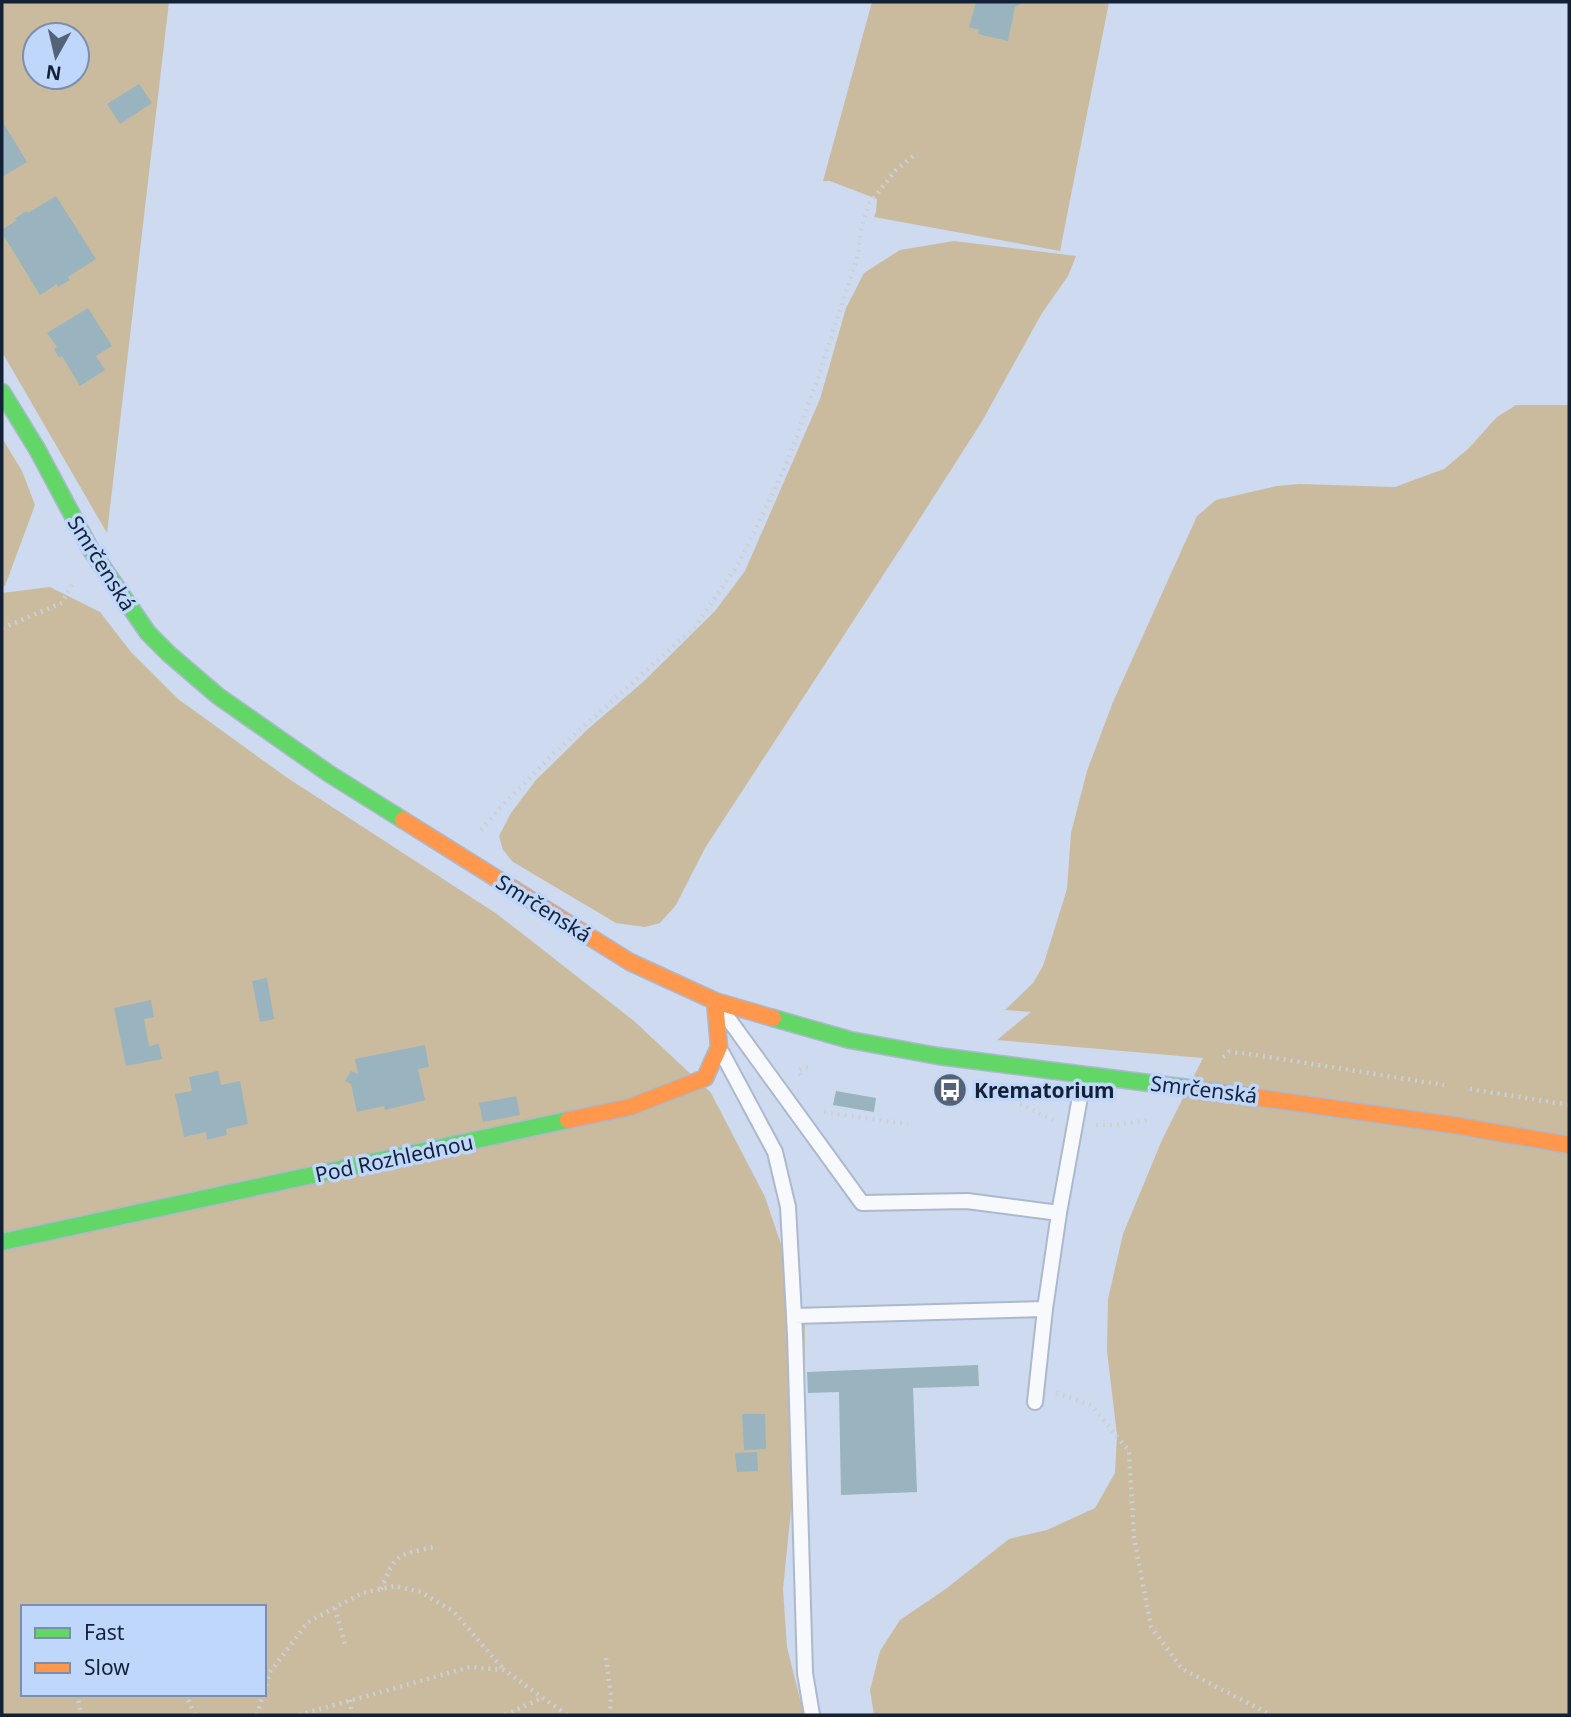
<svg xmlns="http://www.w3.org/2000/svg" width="1571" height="1717" font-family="'Noto Sans',sans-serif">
<rect width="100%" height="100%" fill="#cddaef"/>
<path fill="#cabb9f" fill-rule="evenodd" d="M2,2h167l-62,531 -105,-181zM35,35h42v42h-42z
M872,2h237l-49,249 -186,-34 2,-5 1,-13 -47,-18h-7z
M954,241l122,15 -8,20 -26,37 -61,110 -73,114 -203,311 -29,57 -16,18 -15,4 -29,-4 -103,-61 -10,-12 -4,-14 12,-23 25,-33 52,-51 55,-47 72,-71 30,-40 75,-172 26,-91 18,-35 36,-23z
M1516,405h53v1310h-695l-4,-25 10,-39 20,-31 47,-32 62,-49 38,-9 48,-22 20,-35 2,-38 -10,-84 1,-52 15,-65 39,-94 41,-82 -206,-18 34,-28 -26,-2 28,-27 10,-17 24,-77 4,-56 16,-62 26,-69 84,-186 19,-16 61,-14 22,-2 96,3 49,-18 24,-20 29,-32z
M2,438l20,33 13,34 -30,81h-3z
M50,587l50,25 31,40 47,47 108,78 211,137 137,107 77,72 54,104 23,68 17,58 -1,85 -10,72 -11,109 4,58 17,68h-802v-1122zM23,1607h241v87h-241z"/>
<path fill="#99b4be" d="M976,2h48l-9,5 -7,34 -30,-7 1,-4 -10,-3z
M139,84l13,19 -32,21 -13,-20z
M2,121l25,41 -25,15z
M56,196l40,63 -28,18 2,3 -12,7 -1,-3 -17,11 -38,-62v-3l15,-10 -2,-2 12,-7 1,2z
M88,308l24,38 -16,10 9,14 -25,16 -18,-30 -3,2 -5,-9 3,-2 -10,-14z
M267,978l7,41 -14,3 -8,-41z
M151,1000l3,17 -10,2 5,27 10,-2 3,15 -36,7 -12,-58z
M425,1045l4,22 -11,2 7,31 -40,10 -1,-4 -27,6 -6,-28 -6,-3 6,-10 7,3 -3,-15z
M218,1071l3,14 19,-4 8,43 -22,5 1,6 -20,5 -1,-8 -22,5 -9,-43 17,-3 -3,-14z
M836,1091l40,7 -2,14 -41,-7z
M516,1096l4,19 -37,7 -4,-19z
M978,1365l1,21 -66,2 4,104 -76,3 -2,-103 -31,1 -1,-21z
M742,1414h23l1,35 -22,1z
M757,1452l1,19 -21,1 -2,-19z"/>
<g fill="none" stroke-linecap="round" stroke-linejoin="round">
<g stroke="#acb8cd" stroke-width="18">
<path id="lane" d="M727,1017l135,186 105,-2 92,12
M722,1053l53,99 13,55 7,127 10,339 7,42
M794,1316l251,-7 14,-96 25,-138
M1035,1402l10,-93"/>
</g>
<g stroke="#acb8cd" stroke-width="19">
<path id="fast" d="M2,392l35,57 54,101 57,83 21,21 49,42 110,77 75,47
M773,1018l77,22 88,16 266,34
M2,1242l566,-122"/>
</g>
<g stroke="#acb8cd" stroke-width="19">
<path id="slow" d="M403,820l227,142 85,39 58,17
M1204,1090l249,35 116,20
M568,1120l62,-13 75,-29 14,-31 -4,-46"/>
</g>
<path stroke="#ccd0d6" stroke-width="4.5" stroke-dasharray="2 5" stroke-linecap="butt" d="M2,628l60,-25 10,-19
M481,830l16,-19 56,-57 143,-128 42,-62 30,-60 19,-42 30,-81 41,-126 3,-26 9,-26 26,-33 21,-17
M1223,1057l6,-5 14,1 201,32
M801,1075l-3,-4 7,-4 6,1
M1470,1089l99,16
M1020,1104l33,16
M824,1112l84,12
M1096,1125h18l36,-5
M1056,1393l35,12 38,46 5,87 17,89 31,42 89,46
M381,1589c15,-36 16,-34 53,-42
M335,1608l11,40
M606,1658l5,38 -1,19
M264,1692l6,-20 38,-50 54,-29 33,-7 26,6 33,20 50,58
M77,1694l4,21
M185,1694l10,21
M350,1700l2,15
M257,1715l6,-21
M299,1715l171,-48 34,3 63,45
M505,1715l37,-17"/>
<use href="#lane" stroke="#f8f9fd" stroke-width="14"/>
<use href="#fast" stroke="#63d668" stroke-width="16"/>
<use href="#slow" stroke="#ff974d" stroke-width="16"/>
</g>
<defs>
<g id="bus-disc" transform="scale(1.75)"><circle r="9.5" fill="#546277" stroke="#c0d7fc"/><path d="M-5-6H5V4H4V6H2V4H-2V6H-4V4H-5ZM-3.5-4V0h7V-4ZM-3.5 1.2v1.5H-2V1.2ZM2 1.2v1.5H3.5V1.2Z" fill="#fff"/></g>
</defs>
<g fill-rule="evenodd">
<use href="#bus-disc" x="950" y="1090"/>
</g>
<g text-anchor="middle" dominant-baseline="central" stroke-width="7" stroke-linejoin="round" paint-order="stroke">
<g font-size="21" fill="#132137" stroke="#c0d7fc">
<text transform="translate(102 563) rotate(58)">Smrčenská</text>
<text transform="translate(544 908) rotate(32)">Smrčenská</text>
<text transform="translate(1204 1089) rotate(7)">Smrčenská</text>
<text transform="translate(394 1158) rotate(-12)">Pod Rozhlednou</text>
</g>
<g font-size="21" font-weight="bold" fill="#132137" stroke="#c0d7fc" text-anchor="start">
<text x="974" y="1090">Krematorium</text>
</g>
</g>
<rect width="1571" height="1717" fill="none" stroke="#132137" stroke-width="7"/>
<rect x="21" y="1605" width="245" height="91" fill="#c0d7fc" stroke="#7b8ead" stroke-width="2"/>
<rect x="35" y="1628" width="35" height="10" fill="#63d668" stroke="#7b8ead" stroke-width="2"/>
<text x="84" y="1640" font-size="21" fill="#132137">Fast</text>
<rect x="35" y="1663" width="35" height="10" fill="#ff974d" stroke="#7b8ead" stroke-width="2"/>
<text x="84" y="1675" font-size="21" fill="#132137">Slow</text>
<g transform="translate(56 56) rotate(188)"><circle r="33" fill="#c0d7fc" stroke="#7b8ead" stroke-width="2"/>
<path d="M0-5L12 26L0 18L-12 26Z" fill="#546277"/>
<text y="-10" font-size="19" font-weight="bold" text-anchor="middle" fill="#132137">N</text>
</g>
</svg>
